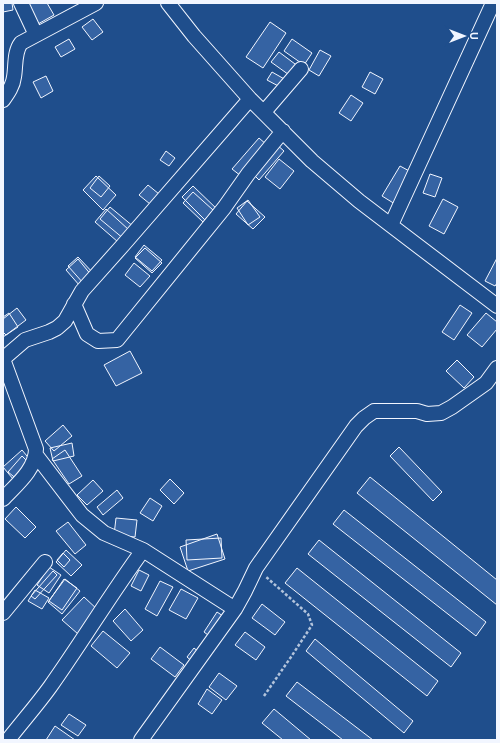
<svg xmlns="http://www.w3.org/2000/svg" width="500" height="743" font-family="Overpass,sans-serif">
<rect width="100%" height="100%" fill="#1f4e8c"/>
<path fill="#3563a3" stroke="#f2f6ff" d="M3,3h9l1,7 -10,2z
M26,3h21l7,12 -16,9z
M93,19l10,13 -11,8 -10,-13z
M270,22l16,11 -23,35 -17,-11z
M69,39l6,10 -14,8 -6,-10z
M292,39l20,14 -8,12 -20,-14z
M320,50l11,6 -12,20 -10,-6z
M279,52l20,15 -7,10 -21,-15z
M272,72l14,8 -4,8 -15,-8z
M370,72l13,7 -8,15 -13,-7z
M46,76l7,15 -12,7 -8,-16z
M351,95l12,8 -12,18 -12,-8z
M259,138l8,7 -26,31 -9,-7z
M276,144l8,7 -25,29 -8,-8z
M166,151l9,7 -6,8 -9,-6z
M279,159l15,12 -14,18 -15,-12z
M400,166l13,7 -18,31 -13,-8z
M430,174l12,4 -7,19 -12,-4z
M96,176l20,19 -13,15 -20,-20z
M99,176l11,10 -9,11 -11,-9z
M148,185l11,9 -9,10 -11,-9z
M193,186l26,25 -11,12 -26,-26z
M193,192l20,18 -10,12 -20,-19z
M443,199l15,8 -14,27 -15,-8z
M248,200l12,17 -12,8 -11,-17z
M247,201l18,16 -12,12 -17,-15z
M110,207l24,20 -10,12 -24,-20z
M106,209l23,21 -11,12 -23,-20z
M144,245l18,15 -10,11 -17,-14z
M145,248l17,15 -10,10 -17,-15z
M78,257l17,18 -11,9 -16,-18z
M497,258v25l-2,3 -10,-5z
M78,259l14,17 -12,10 -14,-16z
M134,263l16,13 -10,11 -15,-12z
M460,305l12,8 -18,27 -12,-8z
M17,308l9,12 -20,15 -3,-3v-13z
M9,313l9,14 -15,10v-20z
M486,313l11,9v7l-15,18 -15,-12z
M130,351l12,22 -26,13 -12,-21z
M457,360l17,17 -10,11 -18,-17z
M63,425l9,11 -18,15 -9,-10z
M72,443l2,13 -21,5 -3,-13z
M399,447l43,45 -9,9 -43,-45z
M22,450l10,12 -19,17 -10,-12z
M65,450l17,26 -13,8 -17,-25z
M22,456l9,9 -13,15 -10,-8z
M370,477l127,103v25l-140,-112z
M170,479l14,14 -10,11 -14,-14z
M93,480l10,11 -16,14 -10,-10z
M117,490l6,8 -20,17 -6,-8z
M150,498l12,8 -9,15 -13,-8z
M16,507l20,20 -11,11 -20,-19z
M344,510l142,112 -10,14 -143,-112z
M116,518l21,2 -2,17 -21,-2z
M68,522l18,23 -11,9 -19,-23z
M217,534l8,25 -37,12 -8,-24z
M221,538l1,20 -35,2 -1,-20z
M319,540l142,113 -10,14 -143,-113z
M66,550l16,15 -11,11 -15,-14z
M63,553l7,7 -6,7 -7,-7z
M49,567l12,8 -12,18 -12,-8z
M297,568l141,113 -11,15 -142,-113z
M139,570l10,5 -8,16 -10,-5z
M53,571l4,4 -22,24 -4,-3z
M64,579l13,9 -15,22 -13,-9z
M65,579l15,12 -18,23 -14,-12z
M160,581l13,6 -16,29 -12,-7z
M181,589l17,9 -12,21 -17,-9z
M35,590l14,8 -7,11 -14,-8z
M84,597l15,14 -21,23 -16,-14z
M262,604l23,18 -10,13 -23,-17z
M125,609l18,21 -12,11 -18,-20z
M217,612l9,6 -14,20 -8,-6z
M103,631l27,22 -13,15 -26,-22z
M245,632l20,15 -9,13 -21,-15z
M315,639l98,82 -9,12 -98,-82z
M160,647l24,18 -9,12 -24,-18z
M194,648l6,5 -6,10 -7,-6z
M219,673l18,13 -11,14 -17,-13z
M297,682l76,58h-30l-57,-44z
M207,689l15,11 -10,14 -14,-10z
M274,709l37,31h-28l-21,-17z
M69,714l17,11 -8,11 -17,-11z
M55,726l20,14h-29z"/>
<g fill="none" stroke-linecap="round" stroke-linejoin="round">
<g stroke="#f2f6ff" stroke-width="16">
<path id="minor" d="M21,3l15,32
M168,3l26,33 56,63 62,62 47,40 138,105
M3,100c5,-7 10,-14 11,-23 2,-11 0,-25 7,-34l75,-40
M264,112l37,-43
M391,225l102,-222
M74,304l13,30 11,7 19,-1 107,-132 24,-34 35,-43
M3,359l22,-19 24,-8 8,-4 8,-7 17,-30 41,-46 127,-146
M3,359l33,90c0,20 -20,36 -33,50
M36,455l46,60 22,18 39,17 92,59
M3,613l42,-51
M8,740c14,-18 29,-35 42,-53 32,-45 60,-92 93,-137
M141,740l94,-131 10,-18 11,-23 100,-142 8,-8 10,-7h43l10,3 14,-1 11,-6 34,-24 11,-15"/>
</g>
<path stroke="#b3c4dc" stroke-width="2.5" stroke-dasharray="3 2" stroke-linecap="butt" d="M264,696l27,-39 21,-32 -4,-11 -43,-38"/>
<use href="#minor" stroke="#1f4e8c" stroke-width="14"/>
</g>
<rect width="500" height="743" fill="none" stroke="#f2f6ff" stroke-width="8"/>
<g transform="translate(464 36) rotate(90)" stroke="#1f4e8c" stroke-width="3" paint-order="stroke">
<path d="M0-3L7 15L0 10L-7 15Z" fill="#f2f6ff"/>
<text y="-6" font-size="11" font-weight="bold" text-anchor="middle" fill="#f2f6ff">U</text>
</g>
</svg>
